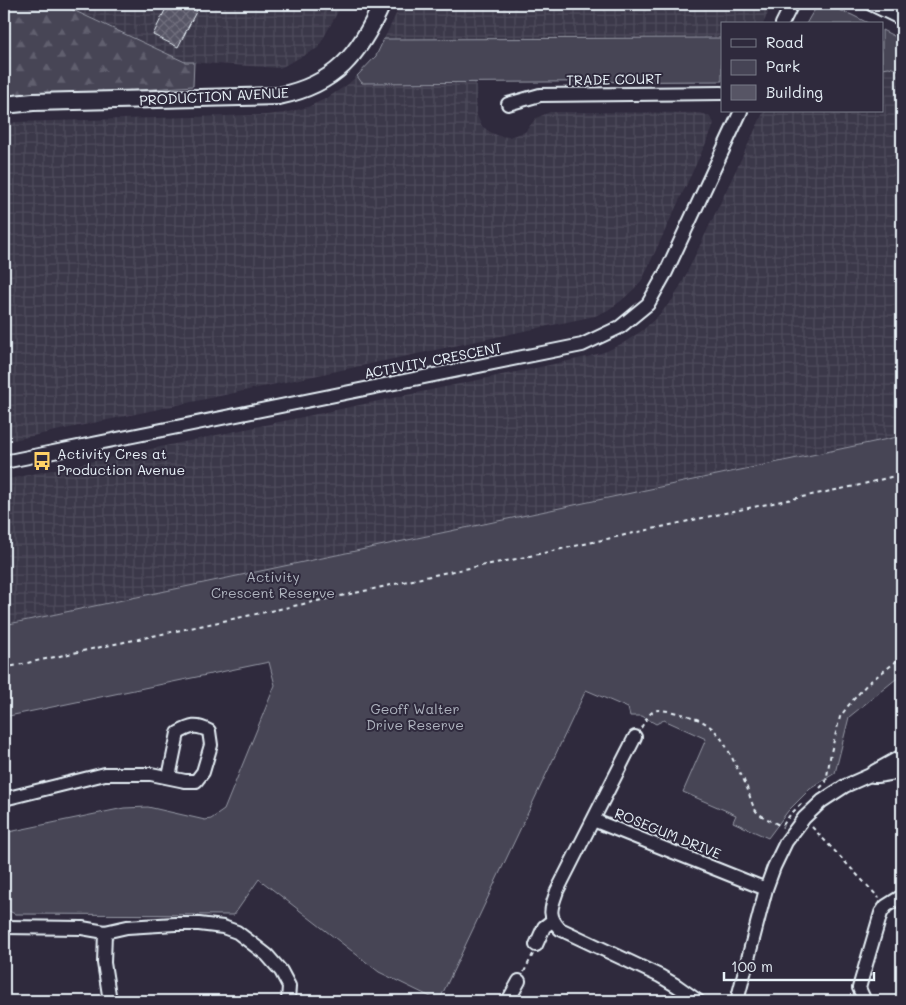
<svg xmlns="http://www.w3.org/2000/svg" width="906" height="1005" font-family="Mali,sans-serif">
<defs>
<pattern id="industrial-grid" width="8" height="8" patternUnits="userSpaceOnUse" patternTransform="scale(1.25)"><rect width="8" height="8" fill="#3b3749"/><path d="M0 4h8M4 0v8" fill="none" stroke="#4e4b5b"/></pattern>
<pattern id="forest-firs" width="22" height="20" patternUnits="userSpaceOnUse" patternTransform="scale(1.25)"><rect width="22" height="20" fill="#464455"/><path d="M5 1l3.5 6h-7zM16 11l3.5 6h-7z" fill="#615f6e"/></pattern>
<pattern id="building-cross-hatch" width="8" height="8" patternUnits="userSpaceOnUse" patternTransform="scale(1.25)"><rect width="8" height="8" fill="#575565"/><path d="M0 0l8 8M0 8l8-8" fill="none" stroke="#6f6e7c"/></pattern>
</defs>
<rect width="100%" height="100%" fill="#2f2a3d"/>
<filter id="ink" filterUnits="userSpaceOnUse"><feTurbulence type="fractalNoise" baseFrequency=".02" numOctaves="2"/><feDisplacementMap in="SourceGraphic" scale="10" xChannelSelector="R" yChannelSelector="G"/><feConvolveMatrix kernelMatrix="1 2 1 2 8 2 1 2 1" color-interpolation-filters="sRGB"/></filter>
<g filter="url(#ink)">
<path fill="url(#industrial-grid)" d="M60,4h282l-24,44 -38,20 -95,-6z
M401,4h371l-9,20h-41v14l-338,1z
M889,67l13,4v365l-898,189v-145l583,-123 20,-6 18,-9 18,-12 16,-15 14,-16 10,-18 81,-170h118v-43z
M357,76l6,7 113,-1 1,34 5,10 8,6 9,4 10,1 16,-5 11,-14 14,-6 151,1 8,3 5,7 -2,7 -70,150 -8,9 -13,12 -13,9 -13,6 -591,126v-318l13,-2 249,-7 18,-2 24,-6 19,-9 20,-13z"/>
<path fill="url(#forest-firs)" stroke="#979aa6" d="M4,4h56l125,58h9l-1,24 -189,14z"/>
<path fill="#464455" stroke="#979aa6" d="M827,5l25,10 18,9h-64c6,-10 8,-18 21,-19z
M882,30l20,10v31l-13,-4 -7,1z
M722,38v43l-360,2 -5,-7 19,-20 8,-17z
M902,436v241l-6,2 -47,38 -14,56 -25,16 -22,22 -20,27 -35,-16 3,-7 -53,-23 23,-53 -42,-19 -8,4 -14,-8h-12l-2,-8 -42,-18 -147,311 -60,-29 -120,-93 -25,36 -219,-1 -6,-3 -5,-8v-70l120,-25 24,-1 57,13 6,-1 13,-9 51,-125 -6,-23 -265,55v-92z"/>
<path fill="url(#building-cross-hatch)" stroke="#e8f1f8" d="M168,4h32l-22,43 -25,-12z"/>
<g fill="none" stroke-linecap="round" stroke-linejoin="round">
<g stroke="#e8f1f8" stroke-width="16">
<path id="minor" d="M871,4l31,15
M782,24l10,-20
M508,104l32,-9 182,-2
M4,462l578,-117 38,-18 28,-23 18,-32 75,-161
M635,737l-78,154c-6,17 -10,24 3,38l100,47 17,10 21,15
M873,776h4l25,-4
M4,799l101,-25h46l34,7h11l7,-9 8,-27 -2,-14c-13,-7 -18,-5 -31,2l-9,44
M593,820l173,69
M4,927l78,1 23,4 22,-5 48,-3h24l24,3 14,5 30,23 14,16 8,15 -1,15
M105,932l-1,31 6,38
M536,945l8,-18 8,-6
M508,1001l11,-20
M737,1001l29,-112 8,-22 12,-25 18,-24 18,-17 23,-15 25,-11 5,-4 27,-15
M865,1001l-6,-13 22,-75 5,-7 16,-10"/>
</g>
<g stroke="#e8f1f8" stroke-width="20">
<path id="major" d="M4,105l29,-3 246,-6c57,-12 80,-41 103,-92"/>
</g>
<path stroke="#e8f1f8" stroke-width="2" stroke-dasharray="4 4" stroke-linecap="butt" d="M4,668l97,-21 268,-57 74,-17 73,-14 218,-48 126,-26 42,-11
M641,728c11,-19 11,-20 32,-16 39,8 47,20 63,54 3,6 7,11 9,17 4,8 6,21 11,28 5,6 20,12 27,16
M820,788l6,-6 5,-30 9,-35 8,-11 19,-22 35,-27
M783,825l7,-10 14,-14
M812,827l67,71
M524,972l9,-18"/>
<use href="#minor" stroke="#2f2a3d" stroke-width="12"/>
<use href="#major" stroke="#2f2a3d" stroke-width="16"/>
</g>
</g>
<defs>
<g id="bus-bare" transform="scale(1.5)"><path d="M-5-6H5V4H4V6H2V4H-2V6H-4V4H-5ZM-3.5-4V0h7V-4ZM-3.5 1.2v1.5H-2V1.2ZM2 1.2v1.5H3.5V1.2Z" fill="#ffd166" stroke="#2f2a3d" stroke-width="2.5" paint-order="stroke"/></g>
</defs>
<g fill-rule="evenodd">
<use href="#bus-bare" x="42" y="461"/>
</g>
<g text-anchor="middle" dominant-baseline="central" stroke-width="4" stroke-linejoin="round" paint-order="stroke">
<g font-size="14" fill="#e8f1f8" stroke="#2f2a3d">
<text transform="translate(614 79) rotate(-1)">TRADE COURT</text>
<text transform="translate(214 96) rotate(-3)">PRODUCTION AVENUE</text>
<text transform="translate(433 360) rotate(-11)">ACTIVITY CRESCENT</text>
<text transform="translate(668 833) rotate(22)">ROSEGUM DRIVE</text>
</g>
<g font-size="14" fill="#e8f1f8" stroke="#2f2a3d" text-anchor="start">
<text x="57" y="453">Activity Cres at<tspan x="57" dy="16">Production Avenue</tspan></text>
</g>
<g font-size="14" fill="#afb4bf" stroke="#2f2a3d">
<text x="273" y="576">Activity<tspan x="273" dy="16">Crescent Reserve</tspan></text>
<text x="415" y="708">Geoff Walter<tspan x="415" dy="16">Drive Reserve</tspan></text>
</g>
</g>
<rect width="906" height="1005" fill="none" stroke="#2f2a3d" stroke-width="20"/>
<rect x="10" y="10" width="886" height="985" fill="none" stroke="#e8f1f8" stroke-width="2" filter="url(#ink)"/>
<rect x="721" y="22" width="162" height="90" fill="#2f2a3d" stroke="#797a88"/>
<rect x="731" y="39" width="25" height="8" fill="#2f2a3d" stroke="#797a88"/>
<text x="766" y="48" font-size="15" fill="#e8f1f8">Road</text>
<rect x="731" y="60" width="25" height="15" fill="#464455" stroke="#797a88"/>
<text x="766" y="72" font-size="15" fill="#e8f1f8">Park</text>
<rect x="731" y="85" width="25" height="15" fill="#575565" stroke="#797a88"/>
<text x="766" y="98" font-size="15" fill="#e8f1f8">Building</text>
<path d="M724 972v8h150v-8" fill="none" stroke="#e8f1f8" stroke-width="2.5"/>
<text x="731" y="972" font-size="15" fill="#e8f1f8" stroke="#2f2a3d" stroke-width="4" paint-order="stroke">100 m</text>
</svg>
